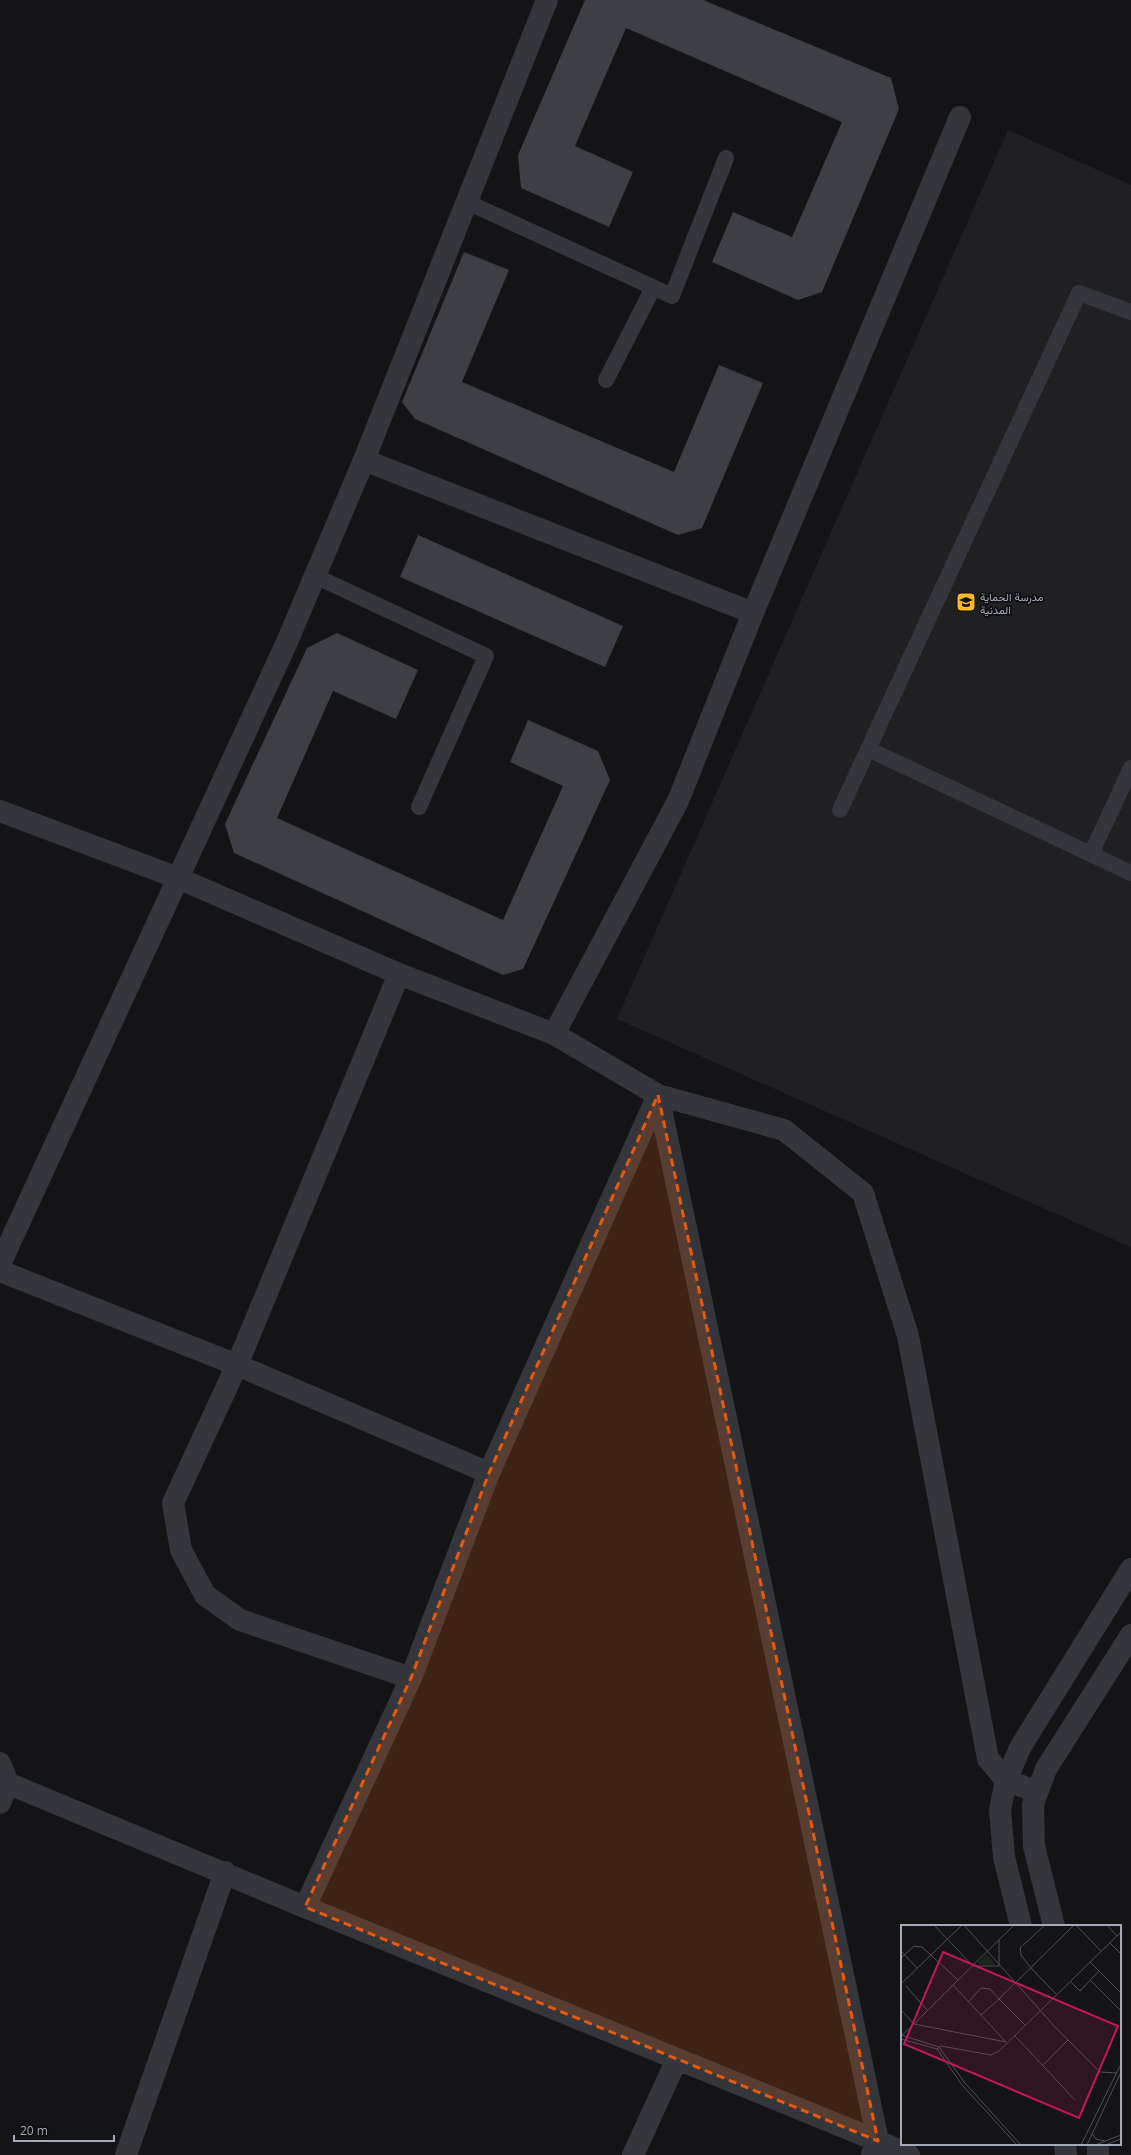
<svg xmlns="http://www.w3.org/2000/svg" width="1131" height="2155" font-family="'Open Sans',Vazirmatn,sans-serif">
<rect width="100%" height="100%" fill="#141416"/>
<path fill="#202023" d="M1008,130l123,55v1062l-514,-228z"/>
<path fill="#3e3f44" d="M585,0h118l188,78 8,31 -77,183 -24,8 -86,-38 21,-50 59,25 50,-115 -216,-94 -51,118 58,26 -24,55 -88,-39 -3,-33z
M464,252l45,18 -47,112 212,90 45,-107 44,18 -61,145 -24,7 -263,-116 -13,-17z
M418,535l205,91 -18,41 -205,-90z
M337,633l81,37 -22,49 -63,-28 -56,127 226,102 60,-134 -53,-24 18,-42 70,31 12,29 -87,189 -20,6 -269,-122 -9,-29 82,-176z"/>
<g fill="none" stroke-linecap="round" stroke-linejoin="round">
<path stroke="#35363c" stroke-width="16" d="M467,202l205,94 54,-138
M606,380l47,-92
M315,576l171,80 -67,151
M868,749l263,124
M840,810l239,-517 52,19
M1091,854l40,-86"/>
<path stroke="#35363c" stroke-width="22" d="M364,460l389,153
M0,811l178,67 221,96 155,60 104,61 126,35 79,63 45,143 80,423 18,21 31,12
M554,1034l124,-233 75,-188 207,-496
M0,1264l287,-622 77,-182 183,-460
M0,1271l237,94 162,-391
M411,1678l-171,-58 -35,-25 -24,-45 -8,-47 64,-138 252,108
M0,1763l8,20 -8,20
M0,1780l305,127 106,-229 78,-205 169,-378 220,1046 -573,-234
M872,2154l6,-13 31,14
M126,2155l99,-283
M633,2155l44,-96"/>
<path stroke="#35363c" stroke-width="22" d="M1021,1926l-17,-69 -4,-47 6,-30 15,-34 110,-177
M1054,1926l-20,-80 -1,-42 13,-35 85,-134
M1065,2144l1,11
M1098,2144v11"/>
</g>
<path fill="#e8590c" fill-opacity="0.2" stroke="#e8590c" stroke-width="3" stroke-dasharray="8 5" stroke-linejoin="round" d="M658,1095l220,1046 -573,-234 106,-229 78,-205z"/>
<defs>
<g id="university-square" transform="scale(1)"><rect x="-9" y="-9" width="18" height="18" rx="4" fill="#ffb923" stroke="#0f0f11"/><path d="M0-5L7-2L0 1L-7-2ZM-4 1L0 2.5L4 1V4Q0 6-4 4Z" fill="#111"/></g>
</defs>
<g fill-rule="evenodd">
<use href="#university-square" x="966" y="602"/>
</g>
<g text-anchor="middle" dominant-baseline="central" stroke-width="3.5" stroke-linejoin="round" paint-order="stroke">
<g font-size="11" fill="#a4aab8" stroke="#0f0f11" text-anchor="start">
<text x="980" y="596">مدرسة الحماية<tspan x="980" dy="13">المدنية</tspan></text>
</g>
</g>
<g transform="translate(901 1925)">
<rect width="220" height="220" fill="#141416"/>
<path d="M86,29l9,11 -19,-1z" fill="#1c241d"/>
<path fill="none" stroke="#4e5057" stroke-width="1" d="M33,0l39,41h26v-26M63,0l92,103 44,44 17,1M144,0l-25,23 1,7 9,12 26,27M175,0l25,26M206,0l10,11M209,18l11,11M0,26l16,17M0,33l13,-12 8,1 36,33M189,37l31,31M190,56l30,30M170,57l9,9 19,-20M0,59l61,-59M52,60l-39,39 92,18 -53,-57 61,-60M5,61l21,24M67,77l13,-14 9,1 9,10 -18,16M0,85l13,14 -13,12M124,100l-26,-26 75,-74M0,110l38,12 26,36 56,62M114,111l60,64M0,114l36,10 25,36 55,60M36,124l4,-3 50,9 8,-4 122,-119M141,141l26,-26M191,208l4,6 9,2M180,220l40,-81M186,220l34,-73M194,220l26,-10M204,220l16,-6"/>
<path fill="#c2185b" fill-opacity="0.15" stroke="#c2185b" stroke-width="2" d="M42,27l175,74 -39,92 -175,-74z"/>
<rect width="220" height="220" fill="none" stroke="#a4aab8" stroke-width="2"/>
</g>
<path d="M14 2135v6h100v-6" fill="none" stroke="#a4aab8" stroke-width="2"/>
<text x="20" y="2135" font-size="12" fill="#a4aab8" stroke="#0f0f11" stroke-width="3" paint-order="stroke">20 m</text>
</svg>
